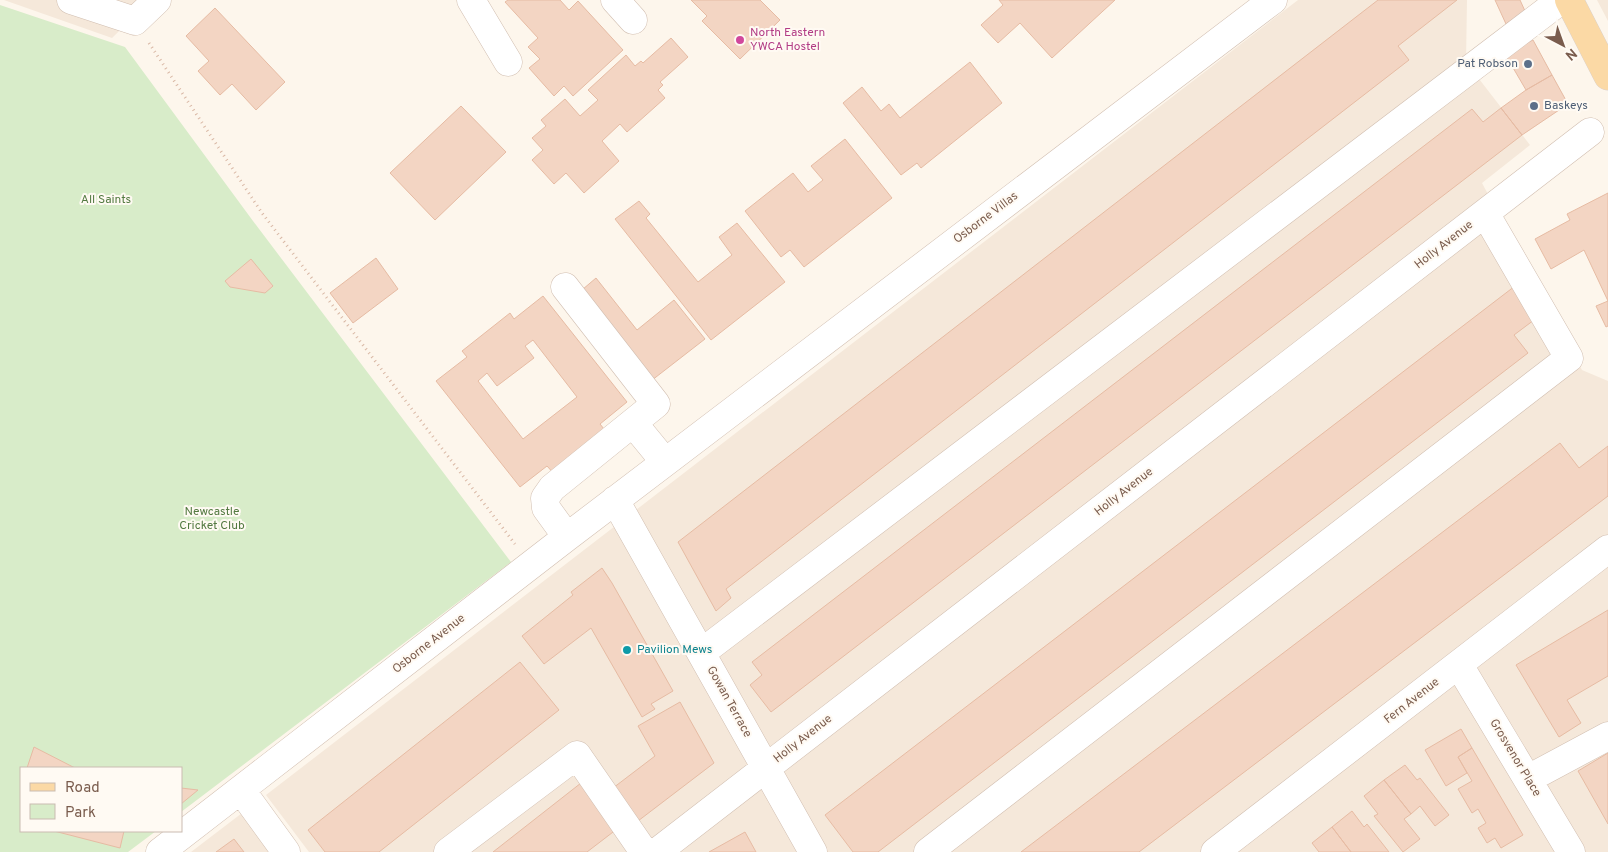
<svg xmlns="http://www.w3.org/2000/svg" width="1608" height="852" font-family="Overpass,sans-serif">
<rect width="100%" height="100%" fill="#fdf6ec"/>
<path fill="#f5e8da" d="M4,0h147l-39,38z
M1298,0h169l-1,62 64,83 -48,38 100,187 26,11v471h-1299l-43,-57z
M1597,0h11v21z
M246,810l30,42h-85z"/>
<path fill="#d8ecc9" d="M0,5l125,42 128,174 258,341 -330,250v-44h-160v63h135l-28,21h-128z"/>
<path fill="#f3d5c3" stroke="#e6bba3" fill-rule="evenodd" d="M508,0h52l9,10 9,-9 45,49 -50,46 -9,-10 -10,10 -25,-28 11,-9 -12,-12 10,-9 -33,-36z
M691,0h69l20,20 -40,39 -38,-38 5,-5z
M999,0h116l-63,58 -32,-35 -22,20 -17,-18 22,-20z
M1378,0h79l-59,46 11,14 -683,529 5,9 -15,13 -38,-69z
M1495,0h25l5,11 -19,13z
M215,8l70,74 -29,28 -24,-26 -12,11 -22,-24 11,-10 -23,-25z
M671,38l17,19 -28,25 3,3 -5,5 7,8 -38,34 -7,-8 -18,17 17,20 -35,32 -18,-20 -12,11 -22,-24 11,-10 -11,-12 14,-12 -5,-6 24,-21 15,17 18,-16 -10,-10 38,-35 9,11 6,-5 2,2z
M1533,40l19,35 -26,15 -21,-36z
M970,62l32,41 -81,65 -4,-5 -16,12 -58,-72 19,-16 19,24 8,-7 11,14z
M1552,75l16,29 -46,31 -21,-27 25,-18z
M461,106l45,46 -71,68 -45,-47z
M1501,108l21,27 -751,577 -21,-27 12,-10 -10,-13 720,-553 11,13z
M845,139l47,59 -88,69 -14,-17 -9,7 -36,-46 48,-38 15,19 15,-12 -12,-14z
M1608,193v133l-2,1 -10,-21 12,-5 -24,-51 -33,19 -16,-30 35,-19 -3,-6z
M639,201l11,13 -4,4 52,64 34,-27 -13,-18 18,-14 48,59 -74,58 -96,-121z
M376,258l22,31 -45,34 -23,-30z
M251,259l22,27 -8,7 -35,-6 -5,-6z
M596,278l41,52 37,-30 31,39 -58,45 -71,-89z
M1515,286l23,31 -24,18 14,18 -650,499h-25l-28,-37z
M543,296l84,106 -27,22 8,10 -52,42 -9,-10 -27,21 -84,-106 31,-24 -5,-6 48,-38 4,6zM533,340l44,57 -54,42 -45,-58 9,-8 10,13 37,-28 -9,-12z
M1560,443l19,25 29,-22v50l-469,356h-118z
M602,568l10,15 61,108 -22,13 4,5 -13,8 -51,-89 -47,36 -22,-28 51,-41 -2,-3z
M1608,610v66l-41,24 14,23 -22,14 -43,-72z
M520,662l39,48 -180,142h-54l-17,-22z
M680,702l34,61 -76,58 -25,-33 42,-32 -17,-30z
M1461,729l11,19 -14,9 9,16 -21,13 -21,-36z
M34,747l41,21h-48z
M1472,748l51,87 -22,13 -6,-10 -8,5 -9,-15 8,-5 -8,-14 -6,4 -14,-24 14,-8 -14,-24z
M1608,753v71l-30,-53z
M1405,765l12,15 3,-2 29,37 -14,11 -15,-20 -9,8 -27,-34z
M1384,780l27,34 -7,5 16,20 -17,13 -29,-36 4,-2 -14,-18z
M581,783l36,46 -30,23h-94z
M181,788l17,2 -17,14z
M1352,811l12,16 3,-3 22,28h-38l-19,-25z
M1332,827l19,25h-32l-7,-9z
M54,831h70l-4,17z
M745,832l11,20h-47z
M234,839l10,13h-28z"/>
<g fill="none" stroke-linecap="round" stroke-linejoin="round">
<g stroke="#d1beb0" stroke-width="29">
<path id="minor" d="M71,0l64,21 22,-21
M471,0l37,62
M615,0l18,20
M565,287l91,117 -104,84 -7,10 1,10 21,29
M633,423l32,39
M615,500l198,352
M701,653l860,-653
M1459,665l112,187
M1528,779l80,-43
M241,790l45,62
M160,852l407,-315 706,-537
M448,852l129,-97 67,97
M657,852l933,-720
M928,852l641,-494 -84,-145
M1215,852l393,-303"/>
</g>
<g stroke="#dad1cd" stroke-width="29">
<path id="major" d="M1569,0l39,76"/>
</g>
<path stroke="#d9b8a5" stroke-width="3" stroke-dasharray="1 4" stroke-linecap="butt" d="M149,43l113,170 253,331"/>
<use href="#minor" stroke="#fff" stroke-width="28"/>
<use href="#major" stroke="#fbd9a5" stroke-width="28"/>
</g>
<circle fill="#d1479c" stroke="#fffaf3" stroke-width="2" cx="740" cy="40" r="5"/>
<g fill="#5c6f8a" stroke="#fffaf3" stroke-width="2">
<circle cx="1528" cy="64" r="5"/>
<circle cx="1534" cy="106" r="5"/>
</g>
<circle fill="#0f9aa8" stroke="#fffaf3" stroke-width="2" cx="627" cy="650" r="5"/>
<g text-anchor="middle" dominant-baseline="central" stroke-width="4" stroke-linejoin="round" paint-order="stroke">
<g font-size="12" fill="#b23c85" stroke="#fffaf3" text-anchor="start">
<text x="750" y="33">North Eastern<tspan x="750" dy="14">YWCA Hostel</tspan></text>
</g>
<g font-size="12" fill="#4e5e75" stroke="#fffaf3" text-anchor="end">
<text x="1518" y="64">Pat Robson</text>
<text x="1544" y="106" text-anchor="start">Baskeys</text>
</g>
<g font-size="12" fill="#537a41" stroke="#fffaf3">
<text x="106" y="200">All Saints</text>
<text x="212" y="512">Newcastle<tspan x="212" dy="14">Cricket Club</tspan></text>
</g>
<g font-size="12" fill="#7a5c4d" stroke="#fffaf3">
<text transform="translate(986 218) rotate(-37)">Osborne Villas</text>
<text transform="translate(1444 245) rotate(-38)">Holly Avenue</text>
<text transform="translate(1124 492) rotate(-38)">Holly Avenue</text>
<text transform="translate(429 644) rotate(-38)">Osborne Avenue</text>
<text transform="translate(1412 701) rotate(-38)">Fern Avenue</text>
<text transform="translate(729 702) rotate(61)">Gowan Terrace</text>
<text transform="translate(803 739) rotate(-38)">Holly Avenue</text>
<text transform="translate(1515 758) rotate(59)">Grosvenor Place</text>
</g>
<g font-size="12" fill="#0d838f" stroke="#fffaf3" text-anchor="start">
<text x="637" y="650">Pavilion Mews</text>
</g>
</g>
<rect x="20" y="767" width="162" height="65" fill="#fffaf3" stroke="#cabbb1"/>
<rect x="30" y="783" width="25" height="8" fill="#fbd9a5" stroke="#cabbb1"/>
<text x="65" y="792" font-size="15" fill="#7a5c4d">Road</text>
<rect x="30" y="804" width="25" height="15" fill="#d8ecc9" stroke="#cabbb1"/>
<text x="65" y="817" font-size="15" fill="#7a5c4d">Park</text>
<g transform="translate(1563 45) rotate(139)" stroke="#fffaf3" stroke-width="4" paint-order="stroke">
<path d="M0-4L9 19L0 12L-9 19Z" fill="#7a5c4d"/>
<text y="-8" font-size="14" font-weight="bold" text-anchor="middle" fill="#7a5c4d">N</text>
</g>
</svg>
